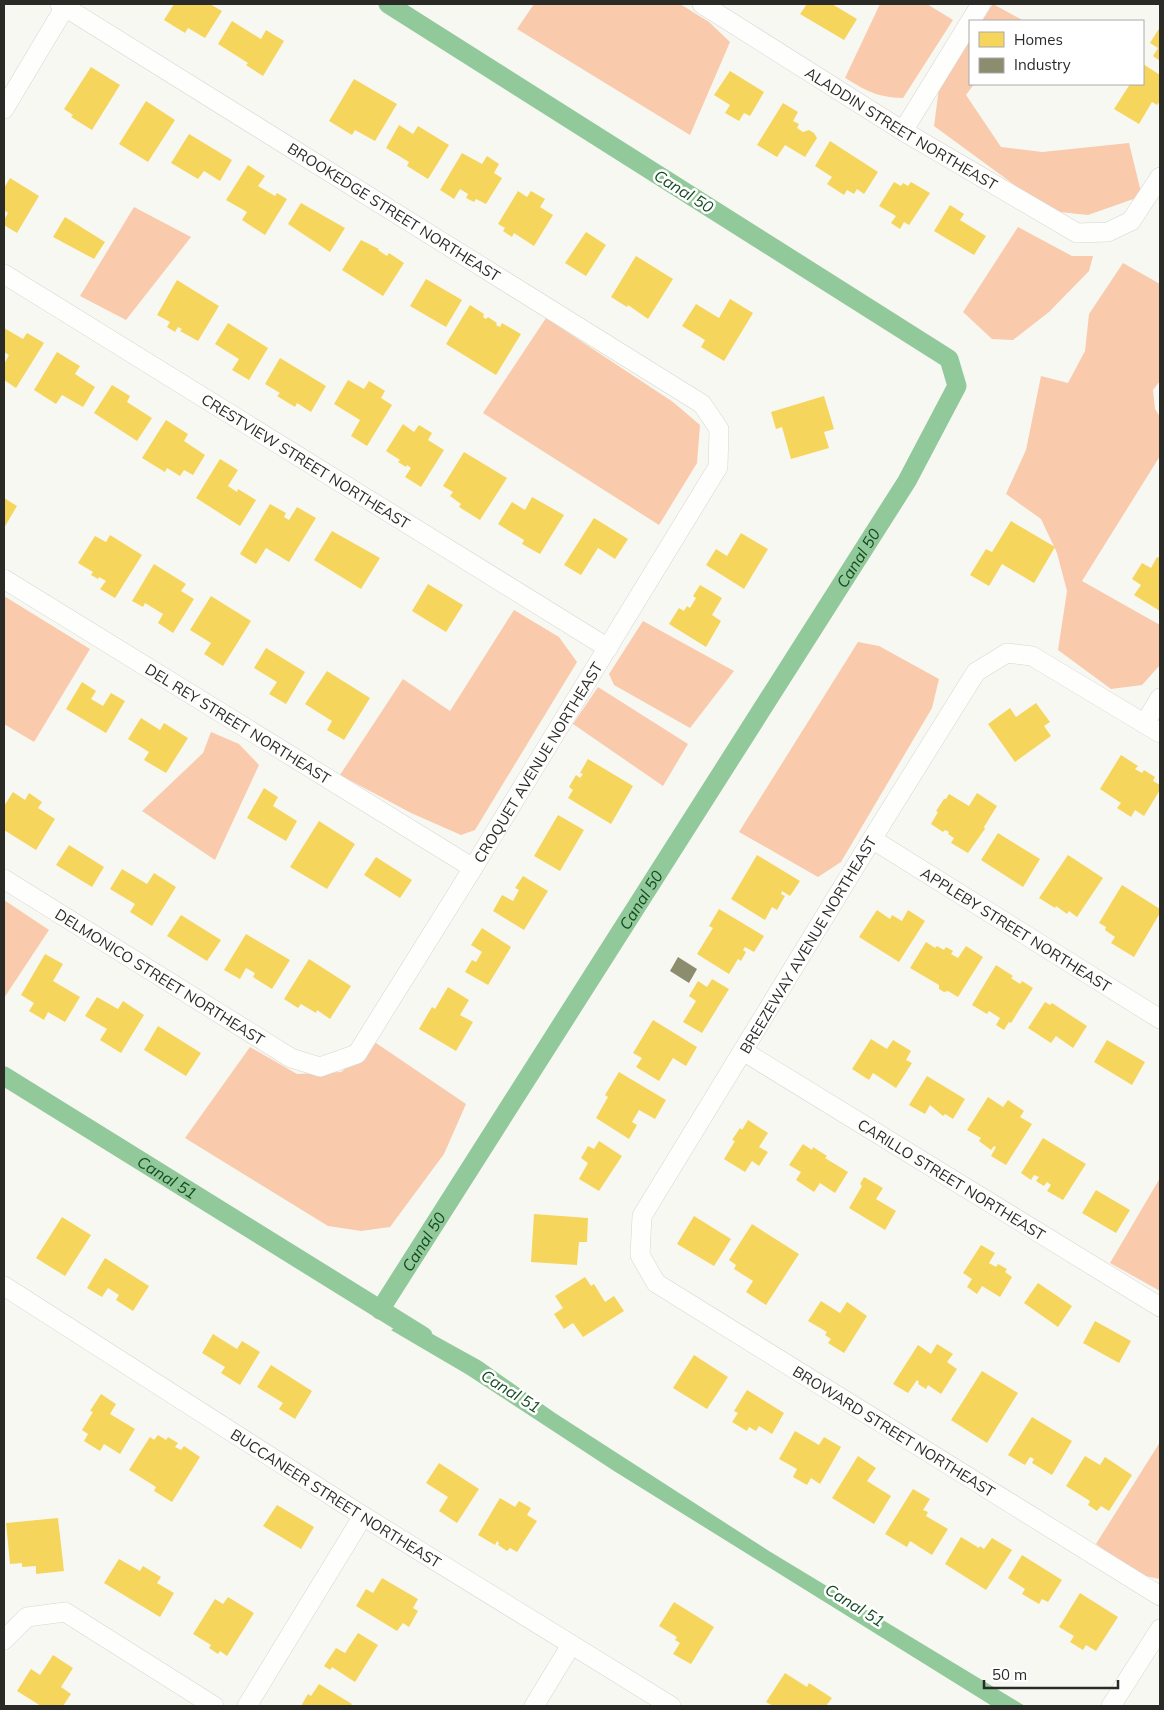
<svg xmlns="http://www.w3.org/2000/svg" width="1164" height="1710" font-family="Mulish,sans-serif">
<rect width="100%" height="100%" fill="#f8f8f3"/>
<path fill="#f9caab" d="M534,4h146l29,18 21,20 -40,93 -173,-106z
M880,4h47l26,16 -50,78c-27,-1 -36,-7 -58,-20z
M993,4l31,17h-42z
M970,39v45h4l-8,11 35,52 41,5 87,-9 13,53 -54,19 -38,-4 -116,-85 5,-38z
M134,207l57,30 -65,83 -46,-24z
M1018,227l54,29h21l-4,15 -40,41 -36,28 -21,-1 -29,-27z
M1123,263l37,21v97l-7,9 2,19 5,8v39l-78,125 78,44v40l-18,20 -31,4 -53,-39 9,-59 -10,-38 -16,-34 -35,-25 20,-44 15,-74 27,7 17,-32 4,-37z
M546,318l127,84 27,23 -3,38 -38,62 -176,-112z
M4,596l86,53 -56,93 -30,-18z
M514,610l45,27 18,25 -102,168 -14,5 -50,-22 -71,-38 63,-96 47,32z
M643,621l91,50 -44,57 -76,-43 -5,-11z
M858,642l21,4 60,33 -7,29 -91,154 -23,15 -79,-45z
M598,687l90,57 -25,42 -90,-62z
M211,732l28,12 20,21 -44,95 -73,-49 61,-58z
M4,900l45,30 -45,68z
M376,1043l90,61 -22,50 -54,73 -29,4 -33,-5 -143,-88 65,-91 47,27 44,-2z
M1160,1178v113l-50,-28z
M1160,1442v136l-1,1 -22,-5 -41,-30z"/>
<path fill="#92c99a" d="M407,1320l74,41 74,52 214,138 256,155h-33l-378,-235 -148,-97 -75,-44z"/>
<path fill="#f6d55c" d="M174,4h36l12,7 -17,27 -17,-10 -3,5 -21,-13z
M807,4h25l25,15 -13,21 -44,-26z
M232,21l29,18 5,-9 18,11 -21,35 -17,-11 2,-2 -30,-19z
M1160,27v34l-7,-5 5,-8 -8,-5z
M1143,64l17,11v26l-3,4 -5,-3 -13,22 -25,-15 16,-25h13z
M91,67l29,18 -28,45 -21,-13 2,-2 -9,-6z
M730,71l34,21 -14,24 -6,-3 -5,8 -14,-8 5,-8 -16,-10z
M354,79l43,25 -22,37 -20,-11 -3,5 -23,-14z
M146,101l29,19 -27,42 -29,-18z
M783,103l15,9 -5,9 6,3 -2,4 6,4 6,-2 5,3 3,5 -12,19 -20,-12 -8,12 -20,-12z
M399,125l14,9 5,-8 31,19 -21,34 -21,-13 2,-4 -23,-14z
M189,134l43,26 -12,21 -16,-10 -6,8 -27,-16z
M830,141l48,31 -14,22 -7,-5 -3,5 -7,-4 -3,5 -17,-11 5,-7 -17,-11z
M462,153l20,11 5,-8 12,8 -5,9 8,5 -16,26 -10,-5 -2,3 -8,-4 2,-4 -8,-5 -6,10 -14,-9z
M248,165l17,11 -7,10 17,10 2,-3 10,6 -22,36 -23,-15 5,-8 -21,-12z
M10,178l29,18 -22,37 -13,-8v-5l4,-7 -4,-3v-22z
M894,182l7,4 2,-3 5,3 3,-4 19,11 -21,32 -5,-3 -4,7 -9,-6 5,-7 -17,-10z
M518,191l9,6 4,-6 14,8 -5,8 13,8 -19,31 -20,-13 -2,4 -9,-6 2,-3 -7,-4z
M301,203l44,25 -15,24 -42,-28z
M950,205l14,9 -4,6 26,16 -12,19 -40,-24z
M65,217l40,25 -11,17 -41,-22z
M586,232l20,13 -20,31 -21,-13z
M361,240l18,9 -1,1 9,6 2,-3 15,10 -21,33 -41,-26z
M636,256l37,23 -25,40 -20,-14 -1,2 -16,-10z
M426,279l36,21 -16,27 -36,-21z
M177,280l42,26 -21,35 -18,-10 2,-2 -4,-2 -3,5 -8,-5 3,-5 -13,-7z
M730,299l23,14 -29,48 -23,-14 4,-7 -23,-14 14,-22 23,14z
M470,305l14,9 -1,3 3,2 2,-2 9,6 -1,2 4,2 2,-4 19,11 -25,41 -50,-31z
M228,323l40,25 -19,32 -17,-10 7,-11 -24,-15z
M4,328l19,11 4,-6 17,10 -28,45 -12,-8v-16l5,-9 -5,-3z
M57,352l23,14 -5,8 20,13 -12,20 -21,-12 -6,9 -22,-14z
M280,358l46,28 -15,26 -14,-9 -2,4 -18,-11 3,-3 -15,-9z
M348,380l16,9 5,-8 16,10 -4,7 11,7 -25,41 -16,-10 9,-16 -26,-16z
M112,385l18,11 -3,6 25,16 -15,23 -43,-28z
M824,396l10,33 -10,3 5,16 -38,11 -9,-32 -6,2 -5,-17z
M166,420l22,14 -4,7 21,14 -12,20 -9,-5 -4,6 -13,-8 -2,4 -23,-14z
M403,424l11,8 5,-7 13,8 -4,7 16,10 -23,37 -16,-10 6,-9 -4,-3 -1,2 -8,-5 2,-2 -14,-9z
M464,452l43,26 -27,42 -21,-13 2,-3 -11,-8 3,-4 -10,-6z
M220,459l18,11 -10,16 9,6 1,-3 18,11 -16,26 -44,-28z
M532,497l32,18 -24,39 -18,-10 2,-4 -26,-16 14,-22 13,8z
M4,498l13,8 -13,22z
M270,504l16,9 -2,4 5,3 8,-13 19,11 -27,44 -23,-14 -10,16 -16,-10z
M594,518l34,21 -13,20 -17,-11 -17,27 -17,-10z
M1011,521l44,26 -21,36 -32,-19 -13,22 -19,-11 16,-26 6,3z
M332,531l48,27 -19,31 -47,-29z
M741,533l27,16 -24,40 -38,-24 10,-16 11,7z
M110,535l32,20 -27,43 -15,-9 6,-8 -7,-4 -1,2 -7,-4 2,-3 -15,-9 17,-27 11,6z
M1157,557l3,1v53l-26,-16 7,-10 -9,-6 10,-16 9,5z
M154,564l32,20 -5,7 13,8 -21,34 -15,-10 5,-9 -18,-11 -2,4 -11,-6z
M428,584l35,21 -17,27 -34,-21z
M700,585l22,13 -10,17 9,6 -15,26 -37,-23 10,-16 5,3 3,-5 3,2 6,-10 -3,-2z
M211,596l40,25 -28,45 -19,-12 7,-11 -21,-13z
M266,648l39,24 -19,32 -17,-10 8,-12 -23,-14z
M327,671l43,27 -26,42 -17,-10 5,-9 -27,-17z
M82,682l14,9 -5,8 12,7 8,-13 14,8 -19,32 -40,-24z
M1036,703l14,19 -6,4 7,10 -36,26 -27,-38 22,-16 6,9z
M141,718l19,12 4,-7 24,15 -22,35 -22,-13 5,-8 -21,-13z
M1121,755l17,11 -3,3 7,4 2,-3 11,7 -2,4 7,4v5l-16,26 -9,-6 -4,7 -14,-9 4,-5 -21,-14z
M588,759l45,27 -22,38 -43,-26 5,-8 -4,-3 7,-12 4,3 3,-4 -3,-1z
M264,788l14,9 -5,9 24,15 -11,20 -39,-23z
M13,792l12,8 4,-7 13,9 -4,6 17,11 -19,31 -32,-20v-24z
M977,793l20,13 -13,21 1,2 -3,4 -14,20 -17,-10 3,-5 -6,-4 1,-2 -4,-2 -2,2 -12,-8 7,-12 -2,-1 8,-12h2l3,-5 20,12z
M558,815l26,15 -24,41 -26,-15z
M319,821l36,23 -28,45 -37,-22z
M998,833l42,26 -17,28 -42,-27z
M69,845l35,22 -12,20 -36,-22z
M757,855l43,26 -10,15 -8,-5 -1,3 4,2 -8,14 -5,-3 -7,13 -34,-21z
M1068,855l35,23 -26,39 -8,-6 -2,3 -11,-8 -1,2 -16,-10z
M376,857l36,23 -12,18 -36,-23z
M122,869l25,15 7,-11 22,14 -24,39 -22,-14 5,-8 -25,-15z
M523,876l25,15 -24,39 -31,-19 9,-16 11,6 6,-11 -4,-2z
M1122,885l38,24v4l-26,44 -23,-14 4,-6 -10,-7 1,-3 -7,-4z
M719,909l45,27 -10,16 -9,-5 -2,3 3,2 -5,9 -3,-2 -9,15 -32,-20 16,-26 -4,-2z
M877,910l13,9 2,-4 10,6 6,-11 17,11 -26,41 -40,-25z
M181,915l40,25 -14,21 -40,-25z
M482,928l29,19 -23,38 -23,-13 7,-12 4,2 6,-10 -11,-7z
M246,934l44,26 -18,29 -19,-12 2,-4 -9,-5 -6,11 -16,-9z
M926,942l9,6 2,-2 7,4 2,-3 7,4 -2,3 7,4 8,-12 17,11 -25,40 -10,-6 -4,1 -5,-3v-4l-29,-17z
M45,954l18,10 -10,17 27,16 -15,25 -17,-10 -4,8 -15,-9 5,-8 -13,-8z
M309,959l42,27 -21,33 -13,-9 -1,3 -15,-9 -3,4 -14,-9z
M996,965l17,11 -2,2 9,6 2,-3 11,7 -22,35 -2,-1 -5,8 -8,-5 4,-7 -11,-7 -2,3 -15,-9z
M712,979l17,10 -27,44 -19,-11 13,-21 -7,-5 9,-15 9,6z
M448,987l21,13 -9,15 13,7 -17,29 -37,-22 13,-22 3,2z
M97,997l21,12 5,-8 21,14 -23,38 -21,-13 7,-11 -22,-13z
M1045,1002l5,3 2,-2 35,23 -14,22 -17,-12 -5,7 -23,-15z
M653,1020l44,27 -11,19 -13,-8 -14,23 -23,-14 6,-9 -9,-5z
M158,1026l43,27 -15,23 -42,-26z
M871,1039l16,10 6,-9 18,11 -5,9 6,3 -16,25 -23,-15 -4,7 -17,-11z
M1107,1040l38,22 -13,23 -38,-23z
M619,1072l47,28 -11,19 -16,-9 -7,12 5,3 -8,14 -33,-21 12,-21 -3,-2z
M927,1076l38,23 -12,20 -8,-5 -2,2 -13,-11 -5,9 -16,-9z
M988,1097l15,10 5,-7 16,11 -4,6 12,7 -26,41 -15,-9 5,-9 -2,-1 -3,4 -12,-9 2,-3 -14,-8z
M748,1120l20,13 -9,14 9,5 -9,14 -7,-5 -7,11 -21,-13 11,-18 -3,-1 8,-12 2,2z
M1043,1138l43,26 -23,36 -16,-9 4,-6 -4,-3 -3,4 -8,-5 3,-4 -5,-2 -3,5 -10,-7z
M599,1141l23,15 -23,35 -20,-12 9,-16 -7,-5 7,-12 6,3z
M803,1144l9,6 1,-3 14,9 -2,2 23,14 -13,21 -15,-10 -6,9 -18,-12 5,-8 -12,-7z
M864,1177l19,11 -7,11 20,12 -11,19 -36,-22 13,-22 -2,-2z
M1096,1190l34,20 -14,23 -34,-20z
M534,1214l54,4 -1,24h-8l-2,23 -46,-3z
M694,1216l37,23 -17,27 -37,-22z
M62,1217l29,18 -26,41 -29,-18z
M752,1224l47,30 -33,51 -20,-13 7,-11 -19,-12 2,-4 -7,-5z
M981,1245l14,8 -6,10 7,4 2,-3 9,5 -2,3 7,5 -12,20 -18,-11 -5,8 -10,-7 5,-8 -9,-6z
M105,1258l44,28 -16,25 -17,-11 3,-5 -11,-7 -6,9 -15,-9z
M585,1277l6,9 3,-2 11,18 9,-6 10,15 -41,26 -10,-14 -9,6 -10,-15 9,-6 -8,-12z
M1038,1283l34,23 -14,21 -34,-24z
M821,1301l19,12 7,-11 20,14 -23,37 -16,-10 3,-4 -6,-4 2,-3 -19,-11z
M1095,1321l36,20 -12,22 -36,-20z
M213,1334l24,15 5,-8 18,11 -20,33 -19,-12 4,-6 -23,-14z
M937,1344l16,10 -6,8 10,7 -16,25 -13,-9 -2,4 -8,-5 1,-2 -2,-2 -9,13 -15,-9 25,-39 13,9z
M694,1355l34,22 -21,32 -34,-21z
M271,1365l41,26 -17,28 -16,-10 4,-6 -26,-16z
M982,1371l36,22 -31,50 -36,-23z
M747,1390l37,23 -12,21 -13,-8 -3,5 -7,-4 -2,4 -15,-9 6,-9 -4,-2z
M101,1394l15,10 -6,10 25,15 -15,25 -16,-10 -4,7 -16,-10 4,-7 -6,-4 11,-18 -3,-1z
M1032,1417l40,24 -20,34 -20,-12 2,-4 -4,-2 -5,8 -17,-10z
M795,1431l24,14 5,-8 17,10 -21,37 -9,-6 -4,7 -14,-8 4,-8 -18,-10z
M158,1435l8,5 2,-3 10,6 -3,4 6,3 3,-4 16,11 -28,45 -18,-11 2,-4 -27,-17 21,-33 4,3z
M858,1456l18,12 -9,13 24,15 -17,28 -42,-26z
M1085,1456l15,9 5,-8 27,18 -23,36 -8,-5 -4,5 -9,-6 2,-4 -24,-15z
M439,1463l40,26 -22,34 -18,-12 9,-14 -22,-14z
M913,1489l17,10 -7,11 5,2 -2,4 22,13 -16,26 -22,-14 -3,6 -22,-13z
M500,1498l15,9 4,-6 12,7 -4,7 10,6 -20,31 -7,-4 -3,3 -9,-6 1,-2 -2,-2 -2,4 -17,-10z
M277,1505l37,22 -13,22 -38,-23z
M58,1518l6,53 -28,3v-8l-14,1v-4l-12,1 -4,-41z
M961,1537l18,11 1,-2 4,3 8,-11 20,12 -26,40 -41,-26z
M1022,1555l40,25 -14,22 -6,-3 -3,5 -17,-10 3,-5 -17,-11z
M119,1559l21,12 3,-5 18,11 -4,6 17,10 -14,24 -56,-34z
M382,1578l36,21 -5,9 5,3 -9,16 -6,-4 -6,8 -41,-25 10,-17 7,4z
M1080,1593l38,24 -22,34 -10,-6 -3,5 -13,-8 4,-6 -15,-9z
M228,1597l26,16 -27,43 -7,-5 -2,3 -9,-6 2,-3 -18,-11 22,-35 8,5z
M674,1602l40,25 -23,37 -18,-10 7,-11 -5,-3 2,-3 -18,-11z
M358,1633l20,12 -23,37 -23,-15 -2,3 -6,-4 12,-18 9,5z
M53,1655l20,13 -12,19 10,7 -8,12h-22l-24,-15 14,-22 9,6z
M785,1673l22,14 2,-4 23,15 -6,8h-53l-7,-4z
M319,1684l33,20 -2,2h-49l7,-12 3,2z"/>
<path fill="#8c8c6e" d="M678,957l19,12 -8,14 -19,-12z"/>
<g fill="none" stroke-linecap="round" stroke-linejoin="round">
<g stroke="#92c99a" stroke-width="19">
<path id="s1" d="M4,1076l419,260"/>
<path id="s2" d="M380,1310l527,-829 50,-95 -8,-27 -561,-355"/>
</g>
<g stroke="#d5d5d1" stroke-width="20">
<g id="minor">
<path id="s3" d="M702,4l201,127 174,102 31,-1 23,-11 29,-44"/>
<path d="M4,109l61,-102"/>
<path d="M903,131l78,-127"/>
<path id="s4" d="M4,274l604,374"/>
<path id="s5" d="M4,579l469,289"/>
<path d="M1145,723l15,-25"/>
<path id="s6" d="M1160,733l-128,-77 -25,-3 -31,19 -104,167 -230,377 -2,39 16,28 504,313"/>
<path id="s7" d="M872,839l288,180"/>
<path id="s8" d="M4,879l287,179 29,9 37,-13 116,-186 245,-401 1,-38 -17,-25 -642,-400"/>
<path id="s9" d="M743,1051l417,256"/>
<path id="s10" d="M4,1286l359,230 308,190"/>
<path d="M4,1640l23,-23 38,-5 149,94"/>
<path d="M247,1706l116,-190"/>
<path d="M534,1706l37,-61"/>
<path d="M1111,1706l49,-77"/>
</g>
</g>
<use href="#minor" stroke="#fefefd" stroke-width="19"/>
</g>
<g text-anchor="middle" dominant-baseline="central" stroke-width="5" stroke-linejoin="round" paint-order="stroke">
<g font-size="15" fill="#2a2a27" stroke="#fff">
<text stroke="none"><textPath href="#s3" startOffset="235">ALADDIN STREET NORTHEAST</textPath></text>
<text transform="translate(394 212) rotate(32)">BROOKEDGE STREET NORTHEAST</text>
<text stroke="none"><textPath href="#s4" startOffset="355">CRESTVIEW STREET NORTHEAST</textPath></text>
<text stroke="none"><textPath href="#s5" startOffset="275">DEL REY STREET NORTHEAST</textPath></text>
<text stroke="none"><textPath href="#s8" startOffset="751">CROQUET AVENUE NORTHEAST</textPath></text>
<text stroke="none"><textPath href="#s7" startOffset="170">APPLEBY STREET NORTHEAST</textPath></text>
<text transform="translate(808 945) rotate(-59)">BREEZEWAY AVENUE NORTHEAST</text>
<text stroke="none"><textPath href="#s8" startOffset="184">DELMONICO STREET NORTHEAST</textPath></text>
<text stroke="none"><textPath href="#s9" startOffset="245">CARILLO STREET NORTHEAST</textPath></text>
<text stroke="none"><textPath href="#s6" startOffset="1201">BROWARD STREET NORTHEAST</textPath></text>
<text stroke="none"><textPath href="#s10" startOffset="394">BUCCANEER STREET NORTHEAST</textPath></text>
</g>
<g font-size="16" font-style="italic" fill="#144c21" stroke="#fff">
<text transform="translate(684 191) rotate(32)">Canal 50</text>
<text stroke="none"><textPath href="#s2" startOffset="891">Canal 50</textPath></text>
<text stroke="none"><textPath href="#s2" startOffset="486">Canal 50</textPath></text>
<text stroke="none"><textPath href="#s1" startOffset="192">Canal 51</textPath></text>
<text stroke="none"><textPath href="#s2" startOffset="81">Canal 50</textPath></text>
<text transform="translate(511 1391) rotate(32)">Canal 51</text>
<text transform="translate(855 1605) rotate(32)">Canal 51</text>
</g>
</g>
<rect width="1164" height="1710" fill="none" stroke="#2a2a27" stroke-width="10"/>
<rect x="969" y="20" width="175" height="65" fill="#ffffff" stroke="#aaaaa9"/>
<rect x="979" y="32" width="25" height="15" fill="#f6d55c" stroke="#aaaaa9"/>
<text x="1014" y="45" font-size="15" fill="#2a2a27">Homes</text>
<rect x="979" y="58" width="25" height="15" fill="#8c8c6e" stroke="#aaaaa9"/>
<text x="1014" y="70" font-size="15" fill="#2a2a27">Industry</text>
<path d="M984 1680v8h134v-8" fill="none" stroke="#2a2a27" stroke-width="2.5"/>
<text x="992" y="1680" font-size="15" fill="#2a2a27" stroke="#ffffff" stroke-width="4" paint-order="stroke">50 m</text>
</svg>
